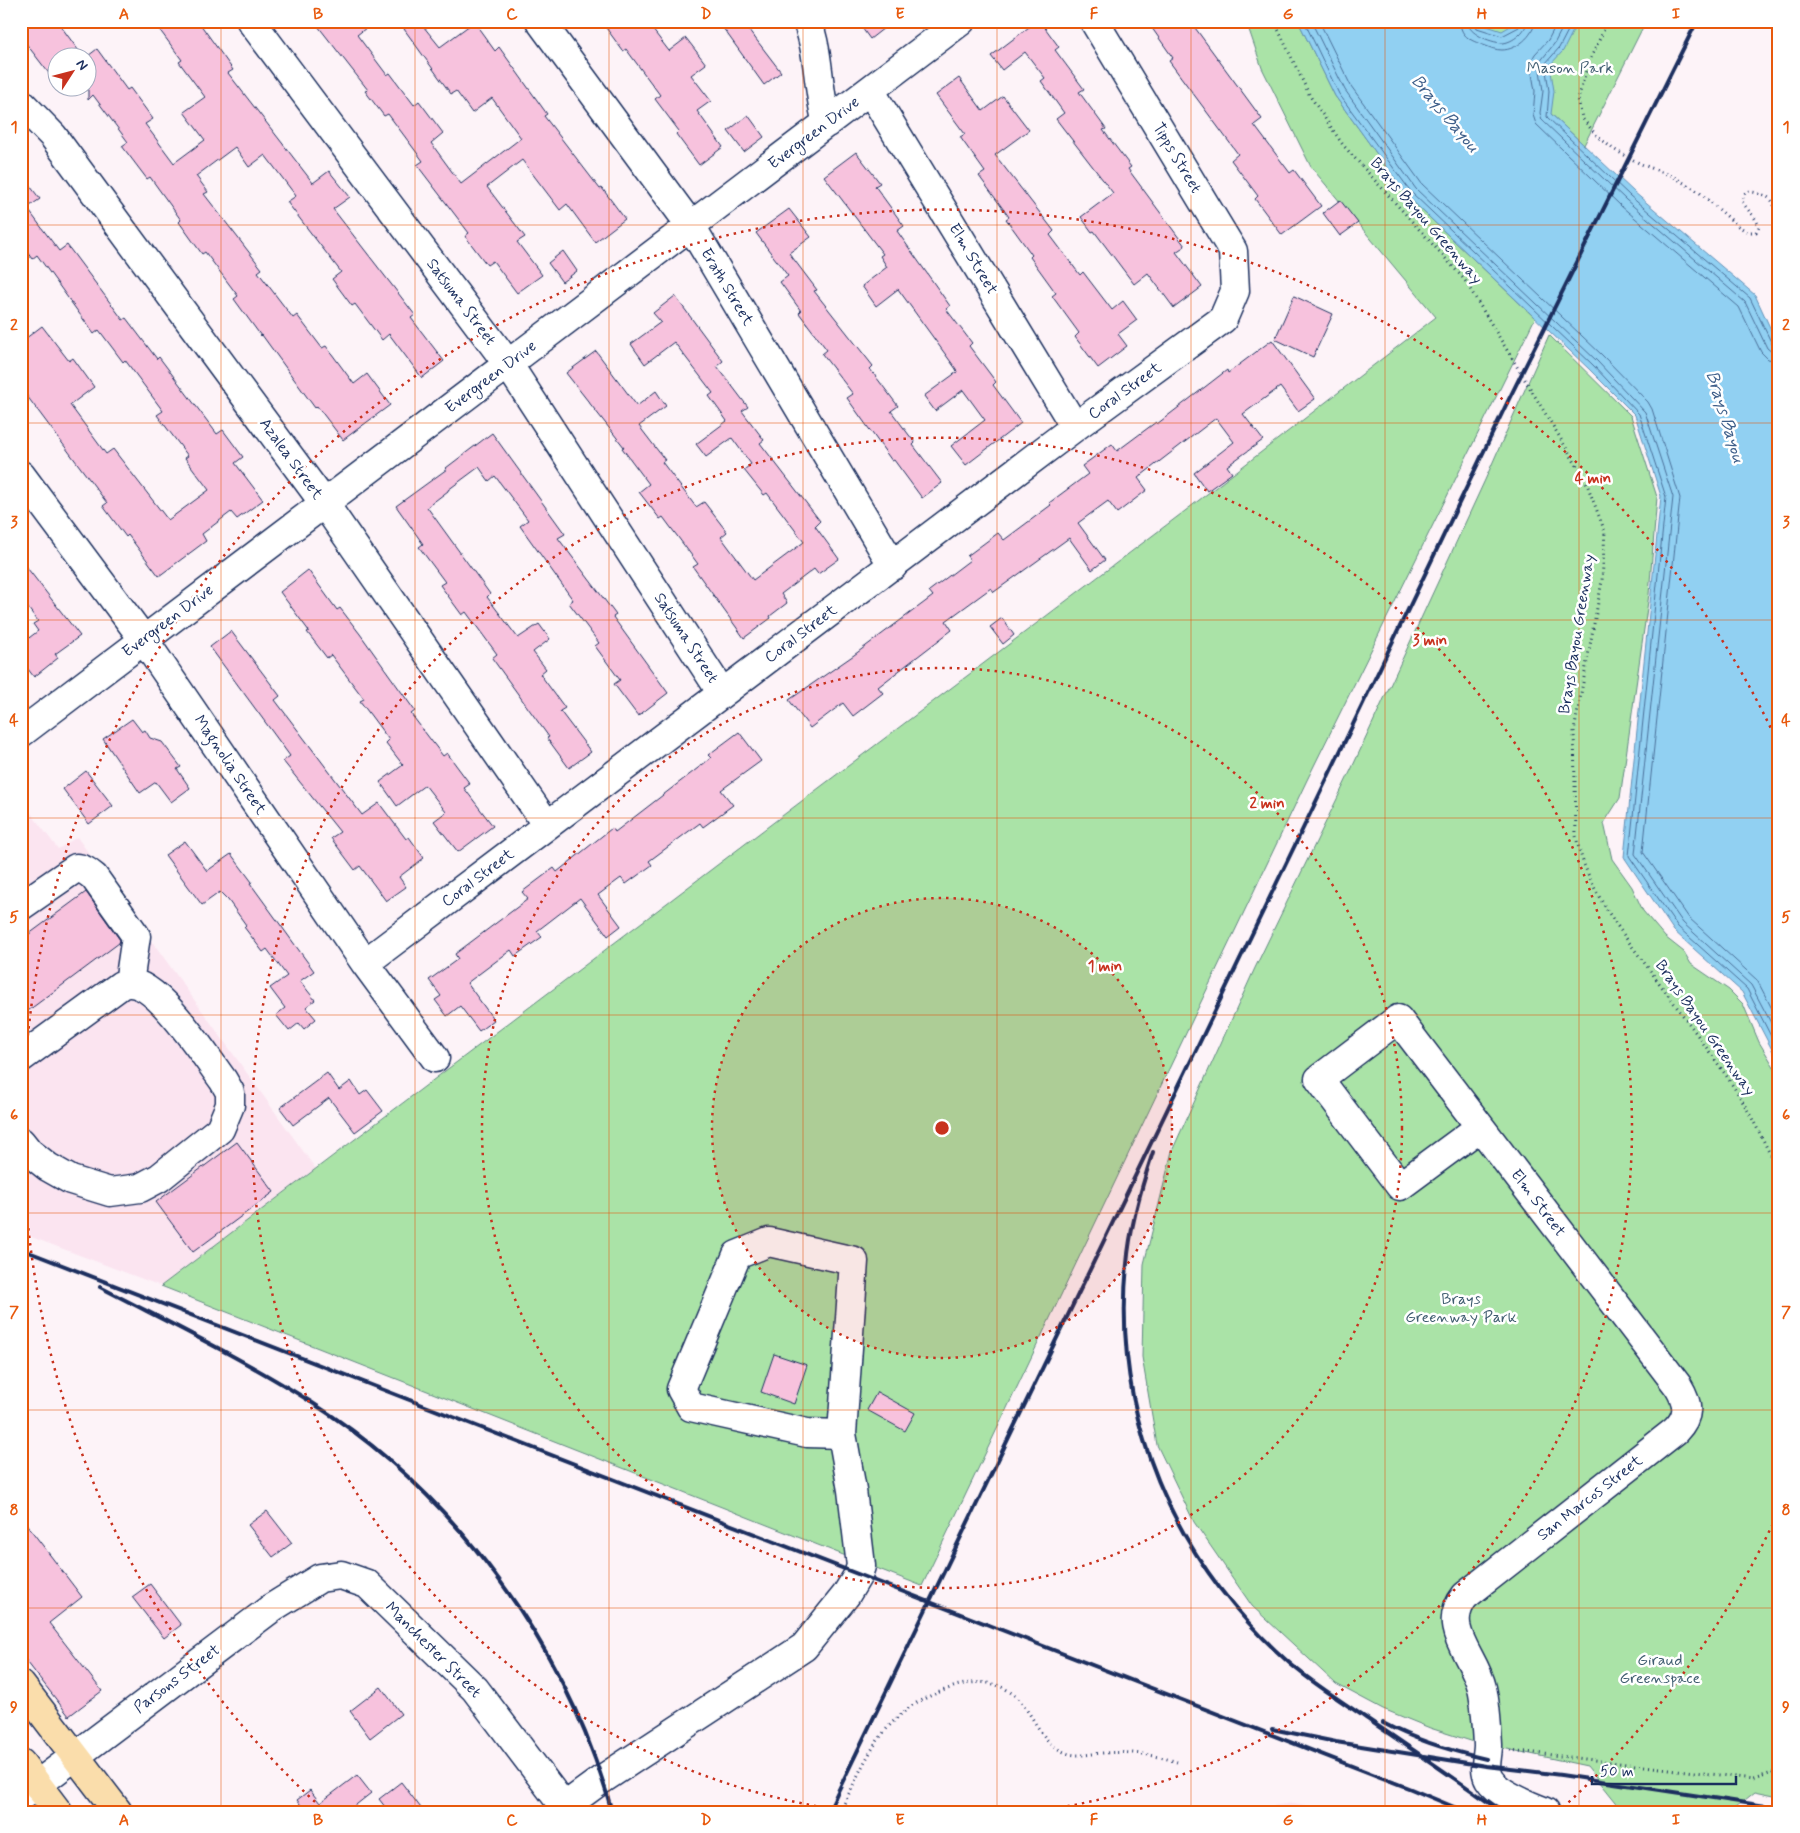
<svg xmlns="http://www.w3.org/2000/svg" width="1800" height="1833" font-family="Mynerve,sans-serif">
<rect width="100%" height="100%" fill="#fdf3f8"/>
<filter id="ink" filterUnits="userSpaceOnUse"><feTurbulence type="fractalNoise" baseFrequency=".02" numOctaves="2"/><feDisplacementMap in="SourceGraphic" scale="10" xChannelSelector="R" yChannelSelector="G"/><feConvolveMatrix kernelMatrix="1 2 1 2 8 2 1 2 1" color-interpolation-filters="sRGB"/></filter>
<g filter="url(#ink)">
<path fill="#fbe4f0" d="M21,800l37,49 19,-12 239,332 -155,117 -140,-53z
M1294,1803l50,9h-118z"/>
<path fill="#aae3a7" stroke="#628982" d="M1246,21h52l37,75 73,101 127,121 -228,462 -385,806 -761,-300 1024,-775 251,-194 -125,-150 -49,-99z
M1470,21h176l-62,124 -88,-83z
M1549,335l82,81 26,81 -8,97 -29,204 -16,25 8,36 20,28 11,24 22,26 19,15 7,12 38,26 14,14 16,38 20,33v722l-24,-5 -25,20h-106l-37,-46 -113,-24 -44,-14 -47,-19 -47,-25 -84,-78 -58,-84 -37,-77 -15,-88 2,-93 28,-113 83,-183 96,-198 134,-290z"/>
<path fill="#91d0f2" stroke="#6290b7" d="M1298,21h174l30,10 17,-10h59l-15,30 -13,14 4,26 -3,23 83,78 121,103 24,52v716l-37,-71 -68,-61 -50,-74 37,-361 -26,-81 -46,-46 -181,-172 -73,-101z"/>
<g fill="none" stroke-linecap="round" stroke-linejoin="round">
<path stroke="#4a6f99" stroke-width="1" d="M1304,21l35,73 73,99 181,172 46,49 27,83 -37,359 49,71 69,62 32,63
M1311,21l34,69 71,99 181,172 48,51 28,85 -38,357 48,69 68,62 28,53
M1319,21l32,65 71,98 180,171 46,47 4,7 28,89 -37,354 46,66 68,62 22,42
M1460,21c0,17 13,20 26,25 5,2 10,4 16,4 14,0 32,-14 33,-29
M1467,21c1,13 23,21 35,22 10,0 25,-12 25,-22
M1474,21l3,7 25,8 17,-9 2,-6
M1558,21l-10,19 -13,14 -4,7v7l4,23 -2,24 3,9 85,82 118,101 22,45 7,7 11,2
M1566,21l-12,23 -15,19 4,28 -3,22 2,7 84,80 119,102 22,46 6,5h6
M1573,21l-14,27 -14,16 4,27 -2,26 83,79 120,102 22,46 7,3"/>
</g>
<path fill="#f7c2dd" stroke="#1b2f5e" d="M21,21h36l27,37h-26v27l-37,-48z
M153,21h45l35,49 -5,3 85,110 16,-12 21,26 -17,12 82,106 -4,3 33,43 -22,17 -33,-44 -7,6 -27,-36 -3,2 -20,-27 9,-7 -54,-70 9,-6 -31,-41 -16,12 -14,-20 -39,29 12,16 -4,2 58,75 -4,3 35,46 4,-3 25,33 4,-2 28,38 13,-10 23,31 -47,35 -26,-34 -2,2 -53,-73 -1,1 -27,-37 4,-3 -33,-44 -3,2 -23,-32 2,-2 -31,-43 -3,2 -25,-33 6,-4 -35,-47 -5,5v-44l9,-7 30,41 3,-2 23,31 -8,5 29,39 31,-23 -21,-28 21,-15 -26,-35 3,-2z
M314,21h61l-18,14 30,40 3,-2 24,32 5,-4 24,32 -12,10 30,41 60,-46 -29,-40 -20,15 -16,-22 -5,3 -47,-65 10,-8h5l21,26 34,-25 21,29 4,-4 48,67 -3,2 56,73 2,-1 23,31 -30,23 -28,-38 -7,6 -38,-50 -35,27 38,50 -8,5 25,33 -25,18 -24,-32 -6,4 -22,-29 4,-3 -52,-68 6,-4 -35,-47 -4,2 -19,-25 3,-1z
M601,21h45l23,30 17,-13 20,26 -15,11 20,26 -14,10 26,36 -24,18 -23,-31 3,-3 -24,-32 5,-4 -34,-46 -3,2z
M718,21h24l39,51 -17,13z
M857,21h36l-23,18z
M1037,21h3l19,26 -4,3 29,39 -5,3 27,37 -3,1 28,37 -3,2 57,77 -9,6 26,35 -28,21 -26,-35 -14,11 -40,-53 -2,1 -11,-15 32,-24 -57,-74 8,-6 -23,-32 4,-3 -20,-26 -23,18 -11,-14z
M1147,21h43l72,98 -8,6 36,48 4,-3 27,36 -39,29 -27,-36 3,-3 -27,-36 7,-6 -69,-93 4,-3z
M959,78l24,33 20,-15 26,34 -34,25 59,76 -4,4 30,40 3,-3 29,38 11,-9 14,19 -19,14 9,12 -29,22 -23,-31 4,-4 -27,-37 4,-3 -26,-36 2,-2 -26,-36 3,-2 -30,-41 6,-4 -25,-35 5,-3 -29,-39z
M748,115l16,22 -20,15 -16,-21z
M856,152l24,31 -5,3 29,40 -7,5 53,75 -4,3 26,34 -3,3 27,36 -3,3 28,38 -55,42 -15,-19 34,-26 -22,-30 -28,21 -11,-15 33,-24 -1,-3 -58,-80 -22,17 -14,-20 25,-19 -7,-11 3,-2 -59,-78z
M21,174l19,25 -13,9 32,43 8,-6 56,75 3,-2 31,41 2,-2 58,77 6,-4 20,27 -8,6 28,37 -26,19 -6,-7 -29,22 4,7 -47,35 -31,-41 -2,2 -23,-31 4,-3 -86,-115v-46l21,-16 27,35 4,-3 21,29 -24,18 36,49 7,-5 55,71 41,-30 -24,-32 3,-2 -31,-41 6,-4 -38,-51 -2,2 -24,-32 -5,4 -57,-79 -5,4 -11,-15z
M1340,200l18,23 -18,13 -17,-23z
M789,209l22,28 -22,16 28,37 -3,1 59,75 -3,3 28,37 -7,5 24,32 -2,2 29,38 -20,15 -28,-38 -2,1 -45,-63 6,-4 -31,-40 5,-4 -28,-37 2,-2 -21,-29 8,-6 -32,-43z
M563,251l14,20 -15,11 -14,-19z
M675,296l48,65 -6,5 31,41 -6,4 22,29 -4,3 60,78 -5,5 24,33 -21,15 -4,-5 -33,25 6,9 -17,13 1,2 -27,20 -51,-71 5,-3 -35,-47 -3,2 -21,-27 10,-8 -27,-36 2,-1 -58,-74 30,-22 41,55 19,-15 10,15 -27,20 26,34 -3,2 34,45 8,-5 23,30 -6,5 32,43 51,-38 -37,-49 -3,2 -20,-25 7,-6 -19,-26 -26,19 -10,-13 31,-23 -18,-25 4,-3 -39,-51 -29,22 -14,-20 30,-22 -8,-9z
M1294,296l39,18 -20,43 -38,-18z
M1272,340l43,59 -17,12 -18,-24 -37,27 20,26 -36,26 5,7 -25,18 -13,-18 40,-31 -18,-24 -78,60 9,12 -30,23 -9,-12 -30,22 27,37 -13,10 -23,-32 -75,54 -3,-4 -45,33 6,9 -74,57 5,6 -30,23 -10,-13 -33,25 -21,-28 65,-45 79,-59 -4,-5 41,-31 -3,-4 31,-23 6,7 47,-35 -2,-2 39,-29 -6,-8 30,-22 5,7 39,-29 1,2 70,-54 1,3z
M492,433l73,101 -7,4 58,77 -3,2 55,76 -30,23 -24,-32 6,-4 -25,-34 4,-3 -30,-40 4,-3 -53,-74 8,-6 -33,-44 -6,5 -10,-14 -31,23v1l-21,16 63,87 -3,3 31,41 21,-14 11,15 -17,13 13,17 -6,5 25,34 -5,3 31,41 -22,16 -22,-30 2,-1 -57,-79 5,-4 -31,-42 -4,3 -22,-30 5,-3 -26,-35 4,-3 -27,-38 51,-37 -1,-1z
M21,560l59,76 -25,18 3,4 -24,19 -13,-17v-16l17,-13 -5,-7 5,-3 -17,-22z
M308,570l29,40 3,-2 20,26 55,77 -4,3 32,42 4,-3 23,31 -6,4 29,38 -35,26 -24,-31 12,-9 -21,-27 -28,21 -17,-24 23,-17 -17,-22 3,-3 -29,-39 4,-2 -33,-44 -4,3 -20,-26 2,-1 -29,-39z
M1002,618l12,17 -11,9 -13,-17z
M231,631l49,65 -5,4 87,115 17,-12 27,36 3,-2 15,21 -25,19 7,10 -20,14 -26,-35 -5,4 -24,-32 9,-6 -57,-71 7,-5 -80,-109z
M132,719l10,13 3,-2 5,8 12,4 19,25 -4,2 13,19 -19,14 -15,-20 -16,11 -37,-54z
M739,732l22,29 -40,29 12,15 -30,22 -3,-4 -51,38 3,4 -26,19 -5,-6 -23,17 23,31 -13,10 -28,-38 -43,33 5,6 -27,19 -4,-6 -44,33 27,37 -15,11 -19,-25 -13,10 -12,-16 6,-4 -12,-16 29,-21 -3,-5 73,-55 -6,-7 32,-24 3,4 55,-44 3,4 96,-74 -3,-3z
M86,771l27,35 -24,18 -26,-35z
M185,841l22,30 24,-17 21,28 -2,1 64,88 -14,10 15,19 -9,7 10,12 -12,10 -5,-6 -10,8 -13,-16 9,-7 -15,-20 17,-12 -20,-27 -4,3 -19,-25 2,-2 -18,-25 -8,-8 -18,13 -37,-50z
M86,892l34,48 -1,3 -98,73v-76z
M327,1073l12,17 12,-9 9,14 7,-5 16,21 -28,21 -26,-34 -36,27 -13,-17z
M237,1142l37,50 -81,60 -37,-50z
M774,1354l33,11 -13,39 -33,-12z
M877,1392l38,21 -10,18 -38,-21z
M267,1511l25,32 -19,14 -25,-32z
M21,1517l61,80 -33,26 53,68 -33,25 -48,-62z
M150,1584l31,41 -17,13 -32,-41z
M381,1687l20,27 -31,24 -20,-27z
M357,1775l14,18 -24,19h-41l-9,-12 13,-10 10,13z
M401,1782l23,30h-35l-10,-13z"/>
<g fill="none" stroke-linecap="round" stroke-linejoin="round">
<g stroke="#1b2f5e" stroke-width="31">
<path id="minor" d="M251,21l257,343 214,329
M540,21l151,205 202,340
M807,21c13,33 10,68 20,102
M870,90l205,337
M21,103l32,33 271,367 223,322
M21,475l123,165 221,323 70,95
M21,733l940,-712
M21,906l55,-38c7,0 12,4 18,9l42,59 -7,47
M365,963l710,-536 148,-108 12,-28 -2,-40 -139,-230
M21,1058l100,-73c2,-1 5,-2 8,-2 29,-1 77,74 94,97l7,12v13l-10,24 -61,49 -19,10 -30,4 -39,-12 -23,-13 -19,-15 -8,-10
M1480,1127l-80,59 -81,-107 79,-60 280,367c11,18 12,30 -3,45l-210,165c-26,32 10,60 17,92 4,18 5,38 6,57 0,11 -5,24 1,34 9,15 40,26 56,33
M21,1797l252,-190 47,-29 21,-3 26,9 108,105 93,123
M566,1812l9,-13 26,-19 203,-133 42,-52 12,-20 3,-9 -9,-76 -10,-56 12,-173 -85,-19 -32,13 -56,134 10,18 116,26 35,1"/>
</g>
<g stroke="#1b2f5e" stroke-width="31">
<path id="major" d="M21,1685l97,127
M21,1763l37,49"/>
</g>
<path stroke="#1b2f5e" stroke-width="3" stroke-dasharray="1 4" stroke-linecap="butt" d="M1274,21l36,75 33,49 121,134 121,200 20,53 -3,49 -28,150 2,105c10,50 40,89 70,129 24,33 49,66 72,99 25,34 44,72 61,110
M1608,21l-20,43 -10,35 4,19 15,18 16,13 28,15 33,13 25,15 39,34 10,6h8l3,-6c-4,-10 -12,-16 -17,-25l2,-7 4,-3c9,2 23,4 26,14 2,7 -2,10 5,15
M1510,1750l243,29 26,-8
M840,1812c18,-36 33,-76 65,-101 14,-12 34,-19 51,-25 18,-5 38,-6 54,6 22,15 27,47 52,59 13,7 26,3 41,2 25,-2 50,1 74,9"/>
<use href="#minor" stroke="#fff" stroke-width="28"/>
<use href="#major" stroke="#faddab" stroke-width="28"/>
<path stroke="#1b2f5e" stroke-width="4" d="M1153,1152c-12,36 -23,74 -26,112 -15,153 46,294 159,396 24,22 53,39 80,58 46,31 91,62 136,94
M21,1249l1390,540 55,23
M100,1287c71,37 144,72 211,115 145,92 256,245 301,410
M1383,1723c32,17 68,28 103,36
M1272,1729l64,13 150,24 75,9 218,33
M828,1812l496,-1027 183,-382 190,-382"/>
</g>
</g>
<path fill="none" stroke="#e8590c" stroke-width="1" stroke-opacity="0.55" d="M221,21v1791M415,21v1791M609,21v1791M803,21v1791M997,21v1791M1191,21v1791M1385,21v1791M1579,21v1791M21,225h1758M21,423h1758M21,620h1758M21,818h1758M21,1015h1758M21,1213h1758M21,1410h1758M21,1608h1758"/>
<circle cx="942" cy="1128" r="230" fill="#c8321e" fill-opacity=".12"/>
<g fill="none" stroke="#c8321e" stroke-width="2.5" stroke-dasharray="2.5 5">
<circle cx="942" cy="1128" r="230"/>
<circle cx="942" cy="1128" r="460"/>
<path d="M846 1811A690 690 0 1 1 1038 1811"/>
<path d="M1776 1517A920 920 0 0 1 1558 1812M326 1812A920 920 0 1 1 1776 739"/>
</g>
<g text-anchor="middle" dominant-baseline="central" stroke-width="5" stroke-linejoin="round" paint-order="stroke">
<g font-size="16" fill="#3f5c70" stroke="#fff">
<text x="1570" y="68">Mason Park</text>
<text x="1461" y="1299">Brays<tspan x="1461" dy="18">Greenway Park</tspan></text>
<text x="1660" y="1660">Giraud<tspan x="1660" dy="18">Greenspace</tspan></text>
</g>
<g font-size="16" fill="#1b2f5e" stroke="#fff">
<text transform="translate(814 133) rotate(-37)">Evergreen Drive</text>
<text transform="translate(1177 158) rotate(59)">Tipps Street</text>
<text transform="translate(1426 221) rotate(49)">Brays Bayou Greenway</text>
<text transform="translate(973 259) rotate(59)">Elm Street</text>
<text transform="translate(727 287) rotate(59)">Erath Street</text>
<text transform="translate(461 302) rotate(53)">Satsuma Street</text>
<text transform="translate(491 377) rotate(-37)">Evergreen Drive</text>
<text transform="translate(1125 391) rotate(-36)">Coral Street</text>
<text transform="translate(291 459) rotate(54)">Azalea Street</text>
<text transform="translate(168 621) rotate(-37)">Evergreen Drive</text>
<text transform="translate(801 634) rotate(-37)">Coral Street</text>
<text transform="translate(1577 634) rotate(-81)">Brays Bayou Greenway</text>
<text transform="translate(686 638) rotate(57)">Satsuma Street</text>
<text transform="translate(230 765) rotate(56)">Magnolia Street</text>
<text transform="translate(478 878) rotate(-37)">Coral Street</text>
<text transform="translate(1705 1028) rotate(55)">Brays Bayou Greenway</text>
<text transform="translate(1538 1203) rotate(53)">Elm Street</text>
<text transform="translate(1590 1498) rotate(-38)">San Marcos Street</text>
<text transform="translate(433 1650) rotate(45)">Manchester Street</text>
<text transform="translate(177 1679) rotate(-37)">Parsons Street</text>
</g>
<g font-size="18" font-style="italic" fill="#3e5f8a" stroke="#fff">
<text transform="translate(1445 114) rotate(50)">Brays Bayou</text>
<text transform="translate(1725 417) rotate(73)">Brays Bayou</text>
</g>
</g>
<circle cx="942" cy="1128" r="8" fill="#c8321e" stroke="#fff" stroke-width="2.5"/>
<g font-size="15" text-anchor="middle" font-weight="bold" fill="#c8321e" stroke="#fff" stroke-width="5" stroke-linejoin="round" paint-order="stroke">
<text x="1593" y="483">4 min</text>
<text x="1430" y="645">3 min</text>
<text x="1267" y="808">2 min</text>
<text x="1105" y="971">1 min</text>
</g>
<rect width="1800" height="1833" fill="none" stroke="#fff" stroke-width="55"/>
<g transform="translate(72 72) rotate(54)"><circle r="24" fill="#ffffff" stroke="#a4acbf"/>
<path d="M0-4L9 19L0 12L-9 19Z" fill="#c8321e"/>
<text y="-8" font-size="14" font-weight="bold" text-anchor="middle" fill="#1b2f5e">N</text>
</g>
<path d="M1592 1776v8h144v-8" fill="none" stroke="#1b2f5e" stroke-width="2.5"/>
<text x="1600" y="1776" font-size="15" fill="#1b2f5e" stroke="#ffffff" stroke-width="4" paint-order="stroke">50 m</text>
<rect x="28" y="28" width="1744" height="1778" fill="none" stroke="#e8590c" stroke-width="2"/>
<g font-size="16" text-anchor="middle" font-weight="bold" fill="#e8590c">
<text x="124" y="19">A</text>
<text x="318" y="19">B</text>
<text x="512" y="19">C</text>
<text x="706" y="19">D</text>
<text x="900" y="19">E</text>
<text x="1094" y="19">F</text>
<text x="1288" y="19">G</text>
<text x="1482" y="19">H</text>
<text x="1676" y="19">I</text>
<text x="14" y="132">1</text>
<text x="1786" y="132">1</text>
<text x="14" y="330">2</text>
<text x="1786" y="330">2</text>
<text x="14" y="527">3</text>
<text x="1786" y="527">3</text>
<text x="14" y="725">4</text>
<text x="1786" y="725">4</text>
<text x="14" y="922">5</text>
<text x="1786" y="922">5</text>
<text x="14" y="1120">6</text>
<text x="1786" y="1120">6</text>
<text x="14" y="1317">7</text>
<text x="1786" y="1317">7</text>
<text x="14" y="1515">8</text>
<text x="1786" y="1515">8</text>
<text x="14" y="1712">9</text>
<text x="1786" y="1712">9</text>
<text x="124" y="1825">A</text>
<text x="318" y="1825">B</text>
<text x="512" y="1825">C</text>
<text x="706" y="1825">D</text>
<text x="900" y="1825">E</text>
<text x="1094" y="1825">F</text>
<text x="1288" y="1825">G</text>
<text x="1482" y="1825">H</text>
<text x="1676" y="1825">I</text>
</g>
</svg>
